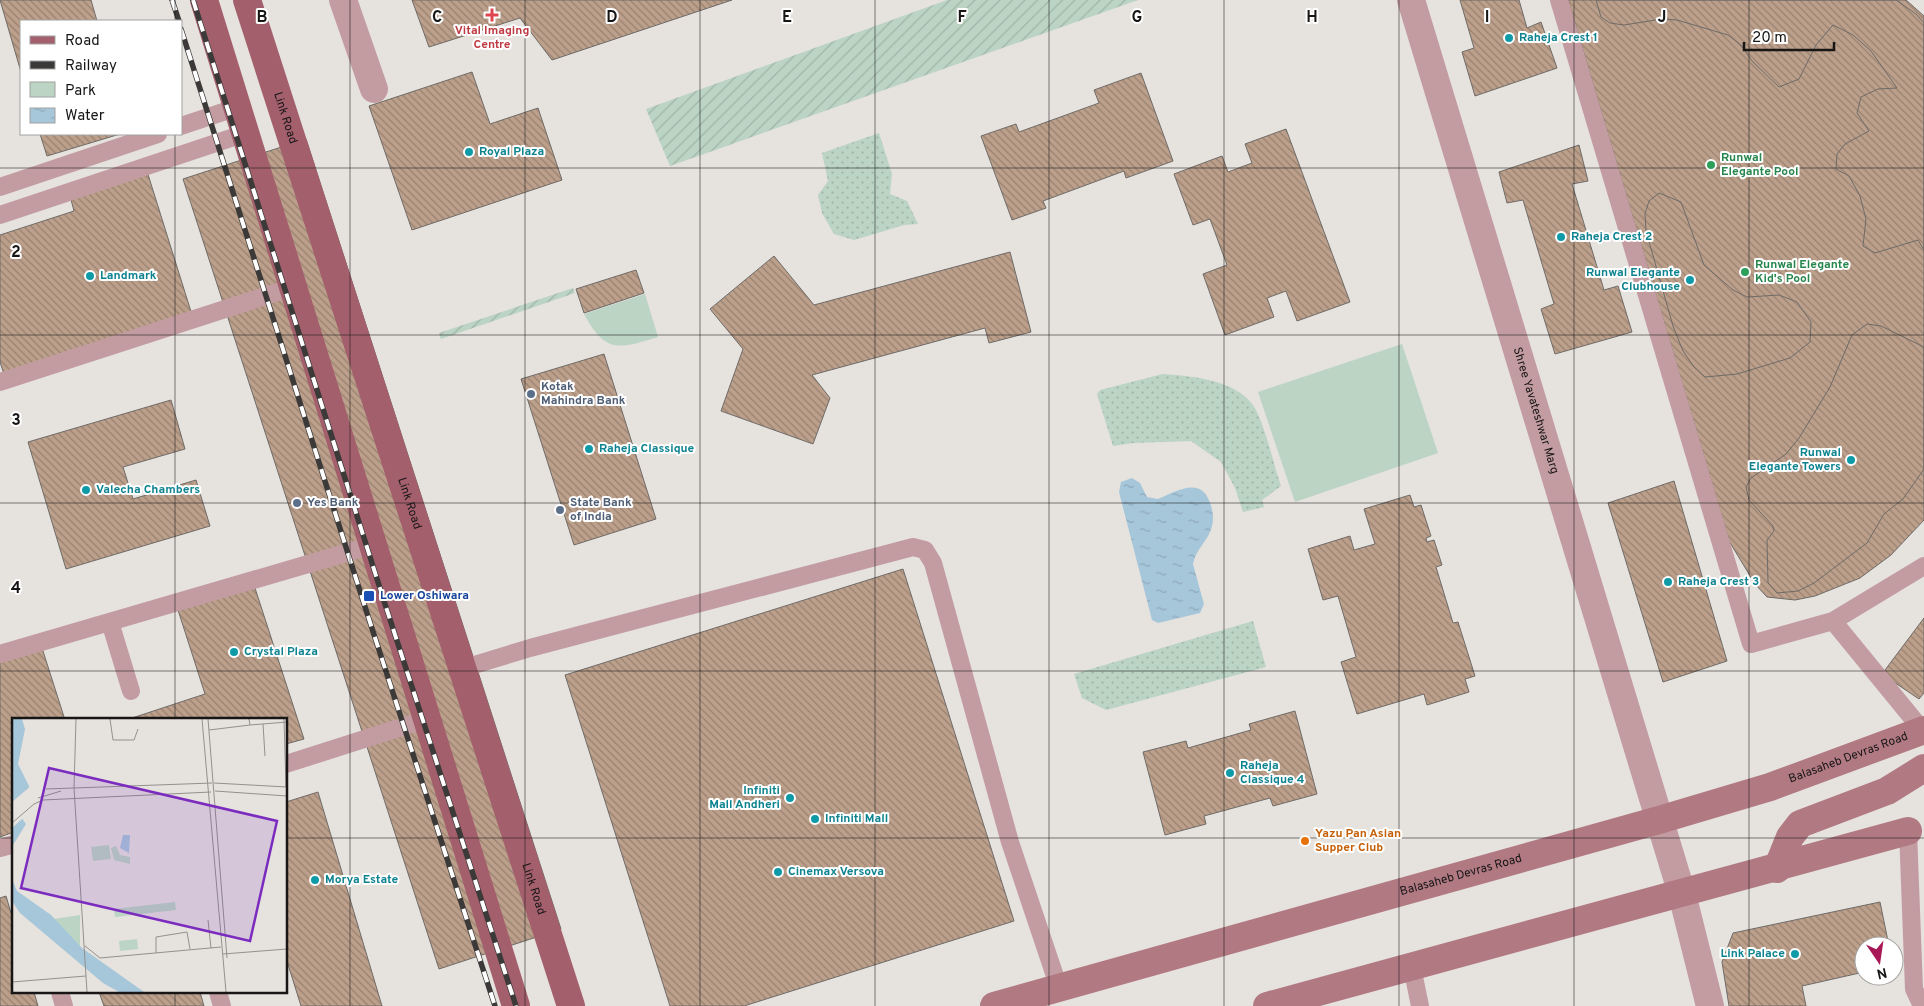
<svg xmlns="http://www.w3.org/2000/svg" width="1924" height="1006" font-family="Overpass,sans-serif">
<defs>
<pattern id="grass-dots" width="8" height="8" patternUnits="userSpaceOnUse" patternTransform="scale(1.25)"><rect width="8" height="8" fill="#bbd4c3"/><path d="M2 2h.1M6 6h.1" fill="none" stroke="#a0b5a7" stroke-width="1.8" stroke-linecap="round"/></pattern>
<pattern id="garden-furrows" width="10" height="10" patternUnits="userSpaceOnUse" patternTransform="scale(1.25)"><rect width="10" height="10" fill="#bbd4c3"/><path d="M-1 1l2-2M0 10L10 0M9 11l2-2" fill="none" stroke="#a0b5a7"/></pattern>
<pattern id="water-ripples" width="26" height="14" patternUnits="userSpaceOnUse" patternTransform="scale(1.25)"><rect width="26" height="14" fill="#a6c6da"/><path d="M2 4q2-2 4 0t4 0M15 11q2-2 4 0t4 0" fill="none" stroke="#8ea9ba"/></pattern>
<pattern id="building-back-hatch" width="6" height="6" patternUnits="userSpaceOnUse" patternTransform="scale(1.25)"><rect width="6" height="6" fill="#bca08b"/><path d="M-1 5l2 2M0 0l6 6M5-1l2 2" fill="none" stroke="#988170"/></pattern>
</defs>
<rect width="100%" height="100%" fill="#e6e2de"/>
<path fill="url(#grass-dots)" d="M879,133l13,41 -2,20 17,7 11,23 -14,1 -50,15 -20,-6 -12,-21 -4,-18 10,-14 -6,-28z
M1163,374c28,2 78,6 93,36 11,23 17,52 25,76l-19,14 2,7 -21,5 -8,-24 -14,-26 -30,-21 -58,2 -20,3 -16,-52 3,-4z
M1253,621l13,46 -160,43 -24,-12 -8,-24z"/>
<path fill="#bbd4c3" d="M645,294l13,43c-40,12 -52,17 -74,-23z
M1402,344l36,109 -143,49 -37,-110z"/>
<path fill="url(#garden-furrows)" d="M947,0h191l-468,166 -24,-57z
M573,288l2,5 -134,46 -2,-6z"/>
<path fill="url(#water-ripples)" d="M1132,478l8,5 7,14 11,2c19,-8 43,-23 52,4 3,7 4,16 2,23 -3,14 -17,24 -19,38l11,40 -4,9 -42,10 -6,-3 -33,-128 2,-10z"/>
<path fill="url(#building-back-hatch)" stroke="#6f6b68" d="M0,0h91l6,21h-76v51z
M412,0h320l-180,60 -32,-42 -91,29z
M1460,0h59l8,28 14,-6 16,46 -82,28 -13,-44 12,-4z
M1568,0h338l18,16v504l-33,35 -31,23 -45,18 -20,4 -28,-3 -12,-13 -26,-43z
M1596,0h300l20,14 8,9v227l-6,-10 -43,13 -12,-7 3,-27 -6,-23 -11,-20 -13,-7 1,-15 8,-10 24,-13 -12,-18 4,-16 17,-8 19,-1 -26,-37 -18,-16 -20,-10 -17,20 -17,34 -20,8 -27,-26 -11,-16 -13,-10 -51,-15 -15,-1 -38,6 -14,-2 -9,-6z
M472,72l18,52 48,-16 24,72 -150,50 -43,-124z
M1141,73l32,88 -47,17 -2,-7 -81,30 3,7 -34,12 -31,-84 35,-12 3,8 80,-29 -5,-13z
M1286,129l64,173 -53,19 -11,-30 -19,7 7,19 -49,18 -22,-61 24,-9 -17,-46 -17,6 -19,-51 48,-18 6,16 24,-9 -7,-19z
M40,134h80l-73,22z
M306,139l255,790 -122,40 -256,-790z
M1579,145l9,36 -16,3 32,106 14,-4 14,46 -77,22 -14,-45 13,-5 -31,-104 -16,3 -8,-31z
M146,168l47,150 -188,59 -5,-15v-127l74,-24 -5,-19z
M1659,193l22,9 23,63 29,25 14,7 32,-2 18,7 14,20 -1,20 -20,16 -53,16 -32,3 -11,-10 -11,-16 -10,-25 -27,-95 -1,-17 4,-13z
M1010,252l21,80 -42,11 -4,-15 -173,47 18,23 -17,46 -92,-33 22,-62 -33,-40 64,-53 40,49z
M636,270l8,23 -60,20 -8,-24z
M1867,324l14,2 43,21v122l-21,30 -19,15 -17,29 -53,40 -16,8 -21,2 -9,-10 -1,-43 7,-9 -1,-5 -24,-26 -3,-13 5,-9 35,-24 13,-16 31,-51 22,-52z
M604,354l52,165 -82,26 -53,-166z
M171,400l14,49 -62,18 10,32 63,-19 14,46 -144,43 -38,-127z
M1674,481l53,180 -64,21 -55,-179z
M1410,495l4,12 7,-2 10,31 -5,2 1,4 7,-2 8,25 -6,2 17,56 5,-1 17,54 -10,3 4,13 -42,13 -3,-11 -67,20 -16,-52 15,-5 -18,-61 -15,4 -15,-51 42,-13 4,14 21,-6 -11,-35z
M903,569l111,352 -270,85h-74l-105,-331z
M254,585l50,154 -18,5v-24h-160l79,-26 -27,-84z
M1924,618v75l-5,6 -37,-25z
M42,648l23,72h-51v112l-14,5v-175z
M1295,711l22,83 -44,12 -3,-8 -66,18 2,8 -41,11 -22,-83 43,-11 2,7 63,-18 -2,-6z
M318,792l64,214h-81l-15,-48v-156z
M6,896l8,27v69h20l4,14h-38v-108z
M1880,902l9,44h-25v26l-62,14 4,20h-77l-7,-44 11,-29z
M99,992h101l4,14h-100z"/>
<g fill="none" stroke-linecap="round" stroke-linejoin="round">
<path stroke="#c39ca2" stroke-width="18" d="M1559,0l192,644 82,-23
M181,126l57,-19
M0,187l158,-53
M0,215l246,-82
M0,382l293,-95
M110,622l21,69
M0,654l373,-109
M461,669l69,-21 383,-101 12,3 8,13 77,279 49,146
M1923,731l-90,-110 91,-55
M286,764l141,-45
M1908,831l6,158 8,17
M0,848l14,-4
M1412,967l8,39
M60,992l4,14
M218,992l4,14"/>
<path stroke="#c39ca2" stroke-width="28" d="M343,0l31,89"/>
<path stroke="#c39ca2" stroke-width="28" id="s1" d="M1411,0l271,894 28,112"/>
<g stroke="#b17982" stroke-width="28">
<path d="M1777,869l13,-32 10,-13 87,-33 37,-23"/>
<path id="s2" d="M994,1006l665,-186 111,-33 154,-57"/>
<path d="M1267,1006l641,-175"/>
</g>
<g stroke="#a35f6c" stroke-width="28">
<path d="M204,0l312,1006"/>
<path id="s3" d="M247,0l324,1006"/>
</g>
<g stroke="#3b3a38" stroke-width="5.5">
<path id="rail" d="M172,0l7,21
M193,0l192,604 131,402
M181,29l185,581 129,396"/>
</g>
<use href="#rail" stroke="#fff" stroke-width="4" stroke-dasharray="11" stroke-linecap="butt"/>
</g>
<path fill="none" stroke="#171615" stroke-width="1" stroke-opacity="0.55" d="M175,0v21M350,0v1006M525,0v1006M700,0v1006M875,0v1006M1049,0v1006M1224,0v1006M1399,0v1006M1574,0v1006M1749,0v1006M175,134v586M0,168h1924M0,335h1924M0,503h1924M0,671h1924M0,838h14M286,838h1638M175,992v14"/>
<path fill="#e0444e" stroke="#fff" stroke-width="2" d="M489.5 7.5h5v5h5v5h-5v5h-5v-5h-5v-5h5z"/>
<g fill="#0f9aa8" stroke="#fff" stroke-width="2">
<circle cx="1509" cy="38" r="5"/>
<circle cx="469" cy="152" r="5"/>
<circle cx="1561" cy="237" r="5"/>
<circle cx="90" cy="276" r="5"/>
<circle cx="1690" cy="280" r="5"/>
<circle cx="589" cy="449" r="5"/>
<circle cx="1851" cy="460" r="5"/>
<circle cx="86" cy="490" r="5"/>
<circle cx="1668" cy="582" r="5"/>
<circle cx="234" cy="652" r="5"/>
<circle cx="1230" cy="773" r="5"/>
<circle cx="790" cy="798" r="5"/>
<circle cx="815" cy="819" r="5"/>
<circle cx="778" cy="872" r="5"/>
<circle cx="315" cy="880" r="5"/>
<circle cx="1795" cy="954" r="5"/>
</g>
<g fill="#2e9e5b" stroke="#fff" stroke-width="2">
<circle cx="1711" cy="165" r="5"/>
<circle cx="1745" cy="272" r="5"/>
</g>
<g fill="#5c6f8a" stroke="#fff" stroke-width="2">
<circle cx="531" cy="394" r="5"/>
<circle cx="297" cy="503" r="5"/>
<circle cx="560" cy="510" r="5"/>
</g>
<rect fill="#1a4fb4" stroke="#fff" stroke-width="2" x="363" y="590" width="12" height="12" rx="2.5"/>
<circle fill="#e8710a" stroke="#fff" stroke-width="2" cx="1305" cy="841" r="5"/>
<g text-anchor="middle" dominant-baseline="central" stroke-width="4" stroke-linejoin="round" paint-order="stroke">
<g font-size="12" font-weight="bold" fill="#be3a42" stroke="#fff">
<text x="492" y="31">Vital Imaging<tspan x="492" dy="14">Centre</tspan></text>
</g>
<g font-size="12" font-weight="bold" fill="#0d838f" stroke="#fff" text-anchor="start">
<text x="1519" y="38">Raheja Crest 1</text>
<text x="479" y="152">Royal Plaza</text>
<text x="1571" y="237">Raheja Crest 2</text>
<text x="1680" y="273" text-anchor="end">Runwal Elegante<tspan x="1680" dy="14">Clubhouse</tspan></text>
<text x="100" y="276">Landmark</text>
<text x="599" y="449">Raheja Classique</text>
<text x="1841" y="453" text-anchor="end">Runwal<tspan x="1841" dy="14">Elegante Towers</tspan></text>
<text x="96" y="490">Valecha Chambers</text>
<text x="1678" y="582">Raheja Crest 3</text>
<text x="244" y="652">Crystal Plaza</text>
<text x="1240" y="766">Raheja<tspan x="1240" dy="14">Classique 4</tspan></text>
<text x="780" y="791" text-anchor="end">Infiniti<tspan x="780" dy="14">Mall Andheri</tspan></text>
<text x="825" y="819">Infiniti Mall</text>
<text x="788" y="872">Cinemax Versova</text>
<text x="325" y="880">Morya Estate</text>
<text x="1785" y="954" text-anchor="end">Link Palace</text>
</g>
<g font-size="12" fill="#171615" stroke="#fff">
<text stroke="none"><textPath href="#s3" startOffset="124">Link Road</textPath></text>
<text stroke="none"><textPath href="#s1" startOffset="429">Shree Yavateshwar Marg</textPath></text>
<text stroke="none"><textPath href="#s3" startOffset="529">Link Road</textPath></text>
<text stroke="none"><textPath href="#s2" startOffset="890">Balasaheb Devras Road</textPath></text>
<text stroke="none"><textPath href="#s2" startOffset="485">Balasaheb Devras Road</textPath></text>
<text stroke="none"><textPath href="#s3" startOffset="934">Link Road</textPath></text>
</g>
<g font-size="12" font-weight="bold" fill="#27864d" stroke="#fff" text-anchor="start">
<text x="1721" y="158">Runwal<tspan x="1721" dy="14">Elegante Pool</tspan></text>
<text x="1755" y="265">Runwal Elegante<tspan x="1755" dy="14">Kid's Pool</tspan></text>
</g>
<g font-size="12" font-weight="bold" fill="#4e5e75" stroke="#fff" text-anchor="start">
<text x="541" y="387">Kotak<tspan x="541" dy="14">Mahindra Bank</tspan></text>
<text x="307" y="503">Yes Bank</text>
<text x="570" y="503">State Bank<tspan x="570" dy="14">of India</tspan></text>
</g>
<g font-size="12" font-weight="bold" fill="#164399" stroke="#fff" text-anchor="start">
<text x="380" y="596">Lower Oshiwara</text>
</g>
<g font-size="12" font-weight="bold" fill="#c56008" stroke="#fff" text-anchor="start">
<text x="1315" y="834">Yazu Pan Asian<tspan x="1315" dy="14">Supper Club</tspan></text>
</g>
</g>
<g transform="translate(12 718)">
<rect width="275" height="275" fill="#e6e2de"/>
<path d="M104,128l4,9 10,2v7l-16,-4 -3,-12z" fill="#bbd4c3"/>
<path d="M97,127l2,14 -18,2 -2,-14zM68,197v31l-26,-27zM125,221l1,10 -18,2 -1,-10z" fill="#bbd4c3"/>
<path d="M163,184l1,8 -61,7 -1,-8z" fill="#bbd4c3"/>
<path d="M0,1h10l3,10 -7,35 11,22 1,15 -7,19 3,4 -13,21 -1,11zM111,117h7l-1,18 -9,-5zM0,161l5,12 34,24 31,33 62,44h-25l-16,-9 -83,-70 -8,-12z" fill="#a6c6da"/>
<path d="M20,67l1,16 -7,19 2,2 -6,-3 -10,9v-26z" fill="#e6e2de"/>
<path fill="none" stroke="#93908e" stroke-width="1" d="M64,1l-2,69 13,204M98,1l3,21h21l4,-11M190,1l24,273M196,1l19,239M272,1l2,68M251,6l2,32M238,7l37,-3M197,12l41,-5 -1,-6M202,65l73,4M34,71l166,-6M203,73l72,5M26,80l23,-7M0,105l22,-19 9,-4 168,-8M196,202l3,28M73,228l15,12 121,-11M144,235v-16l31,-5 3,17M211,236l64,-5M0,264l74,-6"/>
<path fill="#7b2cbf" fill-opacity="0.15" stroke="#7b2cbf" stroke-width="2.5" d="M37,50l228,53 -27,120 -229,-53z"/>
<rect width="275" height="275" fill="none" stroke="#171615" stroke-width="2.5"/>
</g>
<g font-size="16" text-anchor="middle" font-weight="bold" fill="#171615" stroke="#fff" stroke-width="4" stroke-linejoin="round" paint-order="stroke">
<text x="262" y="22">B</text>
<text x="437" y="22">C</text>
<text x="612" y="22">D</text>
<text x="787" y="22">E</text>
<text x="962" y="22">F</text>
<text x="1137" y="22">G</text>
<text x="1312" y="22">H</text>
<text x="1487" y="22">I</text>
<text x="1662" y="22">J</text>
<text x="16" y="257">2</text>
<text x="16" y="425">3</text>
<text x="16" y="593">4</text>
</g>
<rect x="20" y="20" width="162" height="115" fill="#ffffff" stroke="#a2a2a1"/>
<rect x="30" y="36" width="25" height="8" fill="#a35f6c" stroke="#a2a2a1"/>
<text x="65" y="45" font-size="15" fill="#171615">Road</text>
<rect x="30" y="61" width="25" height="8" fill="#3b3a38" stroke="#a2a2a1"/>
<text x="65" y="70" font-size="15" fill="#171615">Railway</text>
<rect x="30" y="82" width="25" height="15" fill="#bbd4c3" stroke="#a2a2a1"/>
<text x="65" y="95" font-size="15" fill="#171615">Park</text>
<rect x="30" y="108" width="25" height="15" fill="url(#water-ripples)" stroke="#a2a2a1"/>
<text x="65" y="120" font-size="15" fill="#171615">Water</text>
<g transform="translate(1879 961) rotate(167)"><circle r="24" fill="#ffffff" stroke="#a2a2a1"/>
<path d="M0-4L9 19L0 12L-9 19Z" fill="#a81857"/>
<text y="-8" font-size="14" font-weight="bold" text-anchor="middle" fill="#171615">N</text>
</g>
<path d="M1744 42v8h90v-8" fill="none" stroke="#171615" stroke-width="2.5"/>
<text x="1752" y="42" font-size="15" fill="#171615" stroke="#ffffff" stroke-width="4" paint-order="stroke">20 m</text>
</svg>
